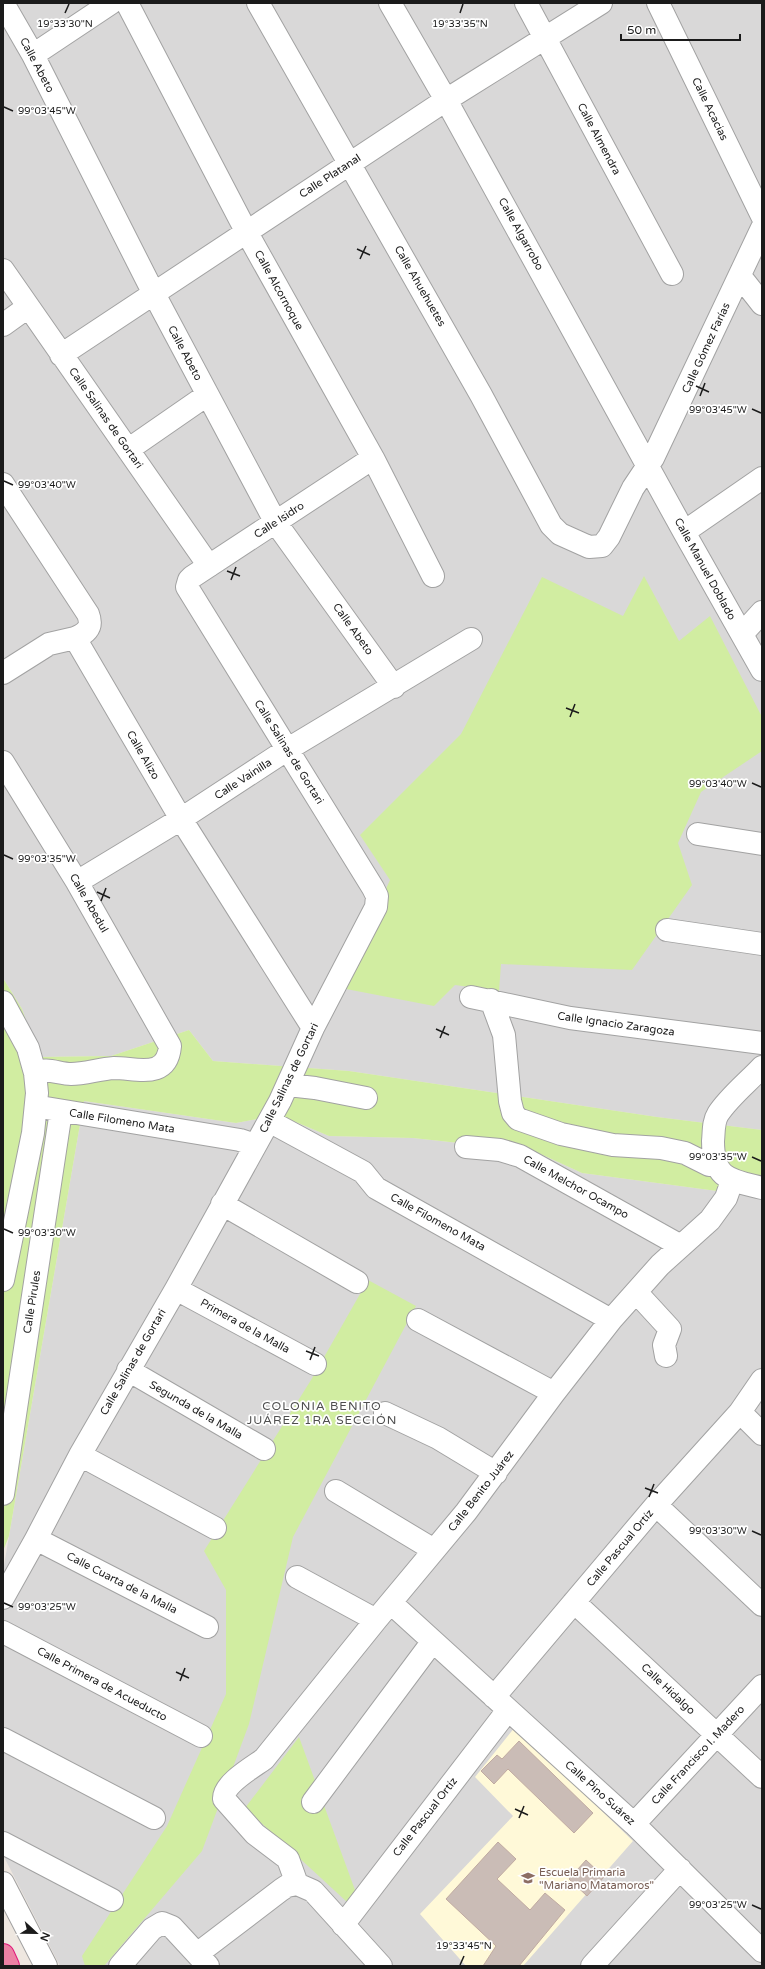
<svg xmlns="http://www.w3.org/2000/svg" width="765" height="1969" font-family="'Varela Round',sans-serif">
<rect width="100%" height="100%" fill="#eee7e0"/>
<path fill="#d9d8d8" d="M3,3h759v1127l-105,-13 -308,-46 -136,-10 -24,-31 -78,26 -72,1 -17,-48 -19,-31z
M84,1101l152,22 43,-8 50,21 84,2 121,13 48,22 180,24v769h-702l-57,-111v-284z"/>
<path fill="#fff9d8" d="M515,1727l118,114 -110,125h-57l-46,-52 93,-98 -38,-39z"/>
<path fill="#d1eda1" d="M644,576l35,65 31,-25 52,101v34l-61,41 -23,51 14,42 -60,85 -131,-6 -2,27 -44,-6 -21,21 -93,-18 49,-108 -30,-45 101,-101 81,-157 81,39z
M3,978l19,31 17,48 72,-1 78,-26 24,31 136,10 308,46 105,13v67l-180,-24 -48,-22 -121,-13 -84,-2 -50,-21 -43,8 -152,-22 -75,435 -6,15z
M368,1280l48,26 -123,231 -44,187 -47,127 -98,115h-19l-3,-10 85,-130 59,-132v-104l-22,-39 107,-171z
M299,1737l56,153 -8,12 -102,-94z"/>
<path fill="#cabcb6" stroke="#c0aaa1" d="M519,1741l74,72 -19,20 -66,-64 -14,15 -13,-13 16,-16 5,4z
M498,1842l18,17 -19,20 33,31 15,-17 20,17 -46,56h-36l13,-20 -50,-47z
M586,1860l18,17 -17,19 -18,-17z"/>
<g fill="none" stroke-linecap="round" stroke-linejoin="round">
<g stroke="#a2a2a2" stroke-width="24">
<path id="minor" d="M3,3l30,52 120,237 123,231 118,164
M127,3l119,228 127,227 60,118
M258,3l223,392 70,130 9,9 29,13 13,-1 7,-9 24,-49 20,-30 109,-230
M390,3l56,97 238,432 78,138
M526,3l146,271
M658,3l104,213
M33,55l78,-52
M3,270l206,296
M740,276l22,28
M3,325l25,-18
M61,355l385,-255 155,-97
M129,449l78,-54
M3,484l85,130c5,13 -1,19 -13,24l106,181 132,209
M684,532l78,-54
M742,634l20,-22
M3,673l46,-29 26,-6
M3,762l74,120 93,164c-3,34 -33,22 -56,22 -15,1 -29,6 -43,6 -12,0 -25,-7 -36,-1
M698,834l64,10
M77,882l104,-63 107,-70 183,-110
M667,930l95,14
M471,997l99,21 192,25
M491,1000l13,35 6,66 3,12 5,6 43,15 52,11 48,3 24,5 24,12h8
M3,1002l25,46 7,25 2,20 -4,40 -30,147
M762,1067c-14,15 -33,30 -44,47 -5,8 -4,18 -5,27 0,39 18,39 49,47
M288,1085l27,3 51,10
M46,1108l194,32 15,5
M269,1121l94,51 13,16 235,132
M466,1147l34,3 20,6 161,90
M222,1204l135,78
M176,1289l139,75
M636,1292l34,37 -6,16 2,11
M418,1320l136,73
M128,1370l136,79
M740,1412l22,22
M385,1413l53,25 58,35
M80,1455l135,73
M336,1491l98,59
M3,1494l58,-383
M656,1505l106,100
M36,1539l171,88
M297,1577l79,43
M3,1598l33,-59 44,-84 96,-166 104,-188 33,-73 63,-121 1,-11 -4,-8 -186,-301 2,-7 3,-3 181,-119
M574,1602l188,175
M391,1603l243,221 128,127
M3,1632l198,104
M494,1697l162,-192 84,-93 22,-32
M3,1739l151,79
M313,1802l120,-161
M634,1824l128,-138
M3,1843l109,57
M3,1883l43,83
M343,1925l165,-215
M197,1954l84,-64 6,-4 10,-2
M120,1966l32,-37 10,-6 10,4 36,39
M381,1966l-68,-75 -16,-7 -9,-25 -33,-25 -31,-35c-1,-15 29,-32 40,-40l112,-139 90,-108 88,-119 57,-73 49,-55 50,-45 16,-22 6,-17
M592,1966l88,-97"/>
</g>
<g stroke="#e1177a" stroke-width="24">
<path id="highway" d="M3,1955l5,11"/>
</g>
<use href="#minor" stroke="#fff" stroke-width="22"/>
<use href="#highway" stroke="#ec81a4" stroke-width="22"/>
</g>
<path fill="none" stroke="#1b1b1b" stroke-width="1.5" d="M65,13l4,-9M460,13l3,-9M4,107l9,4M357,249l13,6M360,259l6,-13M696,386l13,6M700,396l5,-13M752,409l9,4M4,481l9,4M227,571l13,5M231,580l5,-13M566,708l13,5M570,717l5,-13M752,783l9,4M4,855l9,4M97,892l13,6M101,901l5,-13M436,1029l13,6M440,1038l5,-12M752,1157l9,4M4,1229l9,4M306,1351l13,5M310,1360l5,-13M645,1488l13,5M649,1497l5,-13M752,1531l9,4M4,1603l9,4M176,1672l13,6M180,1681l5,-13M515,1809l13,6M519,1818l5,-12M752,1905l9,4M460,1965l4,-9"/>
<defs>
<g id="school-bare" transform="scale(1.08)"><path d="M0-5L7-2L0 1L-7-2ZM-4 1L0 2.5L4 1V4Q0 6-4 4Z" fill="#8d6e63" stroke="#fff" stroke-width="2.5" paint-order="stroke"/></g>
</defs>
<g fill-rule="evenodd">
<use href="#school-bare" x="528" y="1878"/>
</g>
<g text-anchor="middle" dominant-baseline="central" stroke-width="3.5" stroke-linejoin="round" paint-order="stroke">
<g font-size="11" fill="#1b1b1b" stroke="#fff">
<text transform="translate(37 65) rotate(62)">Calle Abeto</text>
<text transform="translate(710 109) rotate(64)">Calle Acacias</text>
<text transform="translate(599 139) rotate(62)">Calle Almendra</text>
<text transform="translate(330 176) rotate(-33)">Calle Platanal</text>
<text transform="translate(521 234) rotate(61)">Calle Algarrobo</text>
<text transform="translate(420 286) rotate(60)">Calle Ahuehuetes</text>
<text transform="translate(279 290) rotate(61)">Calle Alcornoque</text>
<text transform="translate(706 348) rotate(-65)">Calle Gómez Farías</text>
<text transform="translate(185 353) rotate(62)">Calle Abeto</text>
<text transform="translate(106 418) rotate(55)">Calle Salinas de Gortari</text>
<text transform="translate(279 520) rotate(-33)">Calle Isidro</text>
<text transform="translate(705 569) rotate(61)">Calle Manuel Doblado</text>
<text transform="translate(353 629) rotate(54)">Calle Abeto</text>
<text transform="translate(289 752) rotate(58)">Calle Salinas de Gortari</text>
<text transform="translate(143 755) rotate(60)">Calle Alizo</text>
<text transform="translate(243 779) rotate(-33)">Calle Vainilla</text>
<text transform="translate(89 903) rotate(60)">Calle Abedul</text>
<text transform="translate(616 1024) rotate(8)">Calle Ignacio Zaragoza</text>
<text transform="translate(289 1078) rotate(-64)">Calle Salinas de Gortari</text>
<text transform="translate(122 1121) rotate(9)">Calle Filomeno Mata</text>
<text transform="translate(576 1187) rotate(29)">Calle Melchor Ocampo</text>
<text transform="translate(438 1222) rotate(29)">Calle Filomeno Mata</text>
<text transform="translate(32 1302) rotate(-81)">Calle Pirules</text>
<text transform="translate(245 1326) rotate(29)">Primera de la Malla</text>
<text transform="translate(133 1362) rotate(-60)">Calle Salinas de Gortari</text>
<text transform="translate(196 1410) rotate(30)">Segunda de la Malla</text>
<text transform="translate(481 1491) rotate(-52)">Calle Benito Juárez</text>
<text transform="translate(620 1548) rotate(-50)">Calle Pascual Ortíz</text>
<text transform="translate(122 1583) rotate(27)">Calle Cuarta de la Malla</text>
<text transform="translate(102 1684) rotate(28)">Calle Primera de Acueducto</text>
<text transform="translate(668 1689) rotate(43)">Calle Hidalgo</text>
<text transform="translate(698 1755) rotate(-47)">Calle Francisco I. Madero</text>
<text transform="translate(600 1793) rotate(42)">Calle Pino Suárez</text>
<text transform="translate(425 1817) rotate(-52)">Calle Pascual Ortíz</text>
</g>
<g font-size="11" fill="#785e54" stroke="#fff" text-anchor="start">
<text x="539" y="1872">Escuela Primaria<tspan x="539" dy="13">"Mariano Matamoros"</tspan></text>
</g>
<g font-size="12" letter-spacing="1" fill="#4e4e4e" stroke="#fff">
<text x="322" y="1406">COLONIA BENITO<tspan x="322" dy="14">JUÁREZ 1RA SECCIÓN</tspan></text>
</g>
</g>
<g font-size="10" text-anchor="middle" fill="#1b1b1b" stroke="#fff" stroke-width="3.5" stroke-linejoin="round" paint-order="stroke">
<text x="460" y="27">19°33'35"N</text>
<text x="65" y="27">19°33'30"N</text>
<text x="47" y="114">99°03'45"W</text>
<text x="718" y="413">99°03'45"W</text>
<text x="47" y="488">99°03'40"W</text>
<text x="718" y="787">99°03'40"W</text>
<text x="47" y="862">99°03'35"W</text>
<text x="718" y="1160">99°03'35"W</text>
<text x="47" y="1236">99°03'30"W</text>
<text x="718" y="1534">99°03'30"W</text>
<text x="47" y="1610">99°03'25"W</text>
<text x="718" y="1908">99°03'25"W</text>
<text x="464" y="1949">19°33'45"N</text>
</g>
<rect width="765" height="1969" fill="none" stroke="#1b1b1b" stroke-width="8"/>
<g transform="translate(36 1933) rotate(112)" stroke="#ffffff" stroke-width="3" paint-order="stroke">
<path d="M0-3L7 15L0 10L-7 15Z" fill="#1b1b1b"/>
<text y="-6" font-size="11" font-weight="bold" text-anchor="middle" fill="#1b1b1b">N</text>
</g>
<path d="M621 34v6h119v-6" fill="none" stroke="#1b1b1b" stroke-width="2"/>
<text x="627" y="34" font-size="12" fill="#1b1b1b" stroke="#ffffff" stroke-width="3" paint-order="stroke">50 m</text>
</svg>
